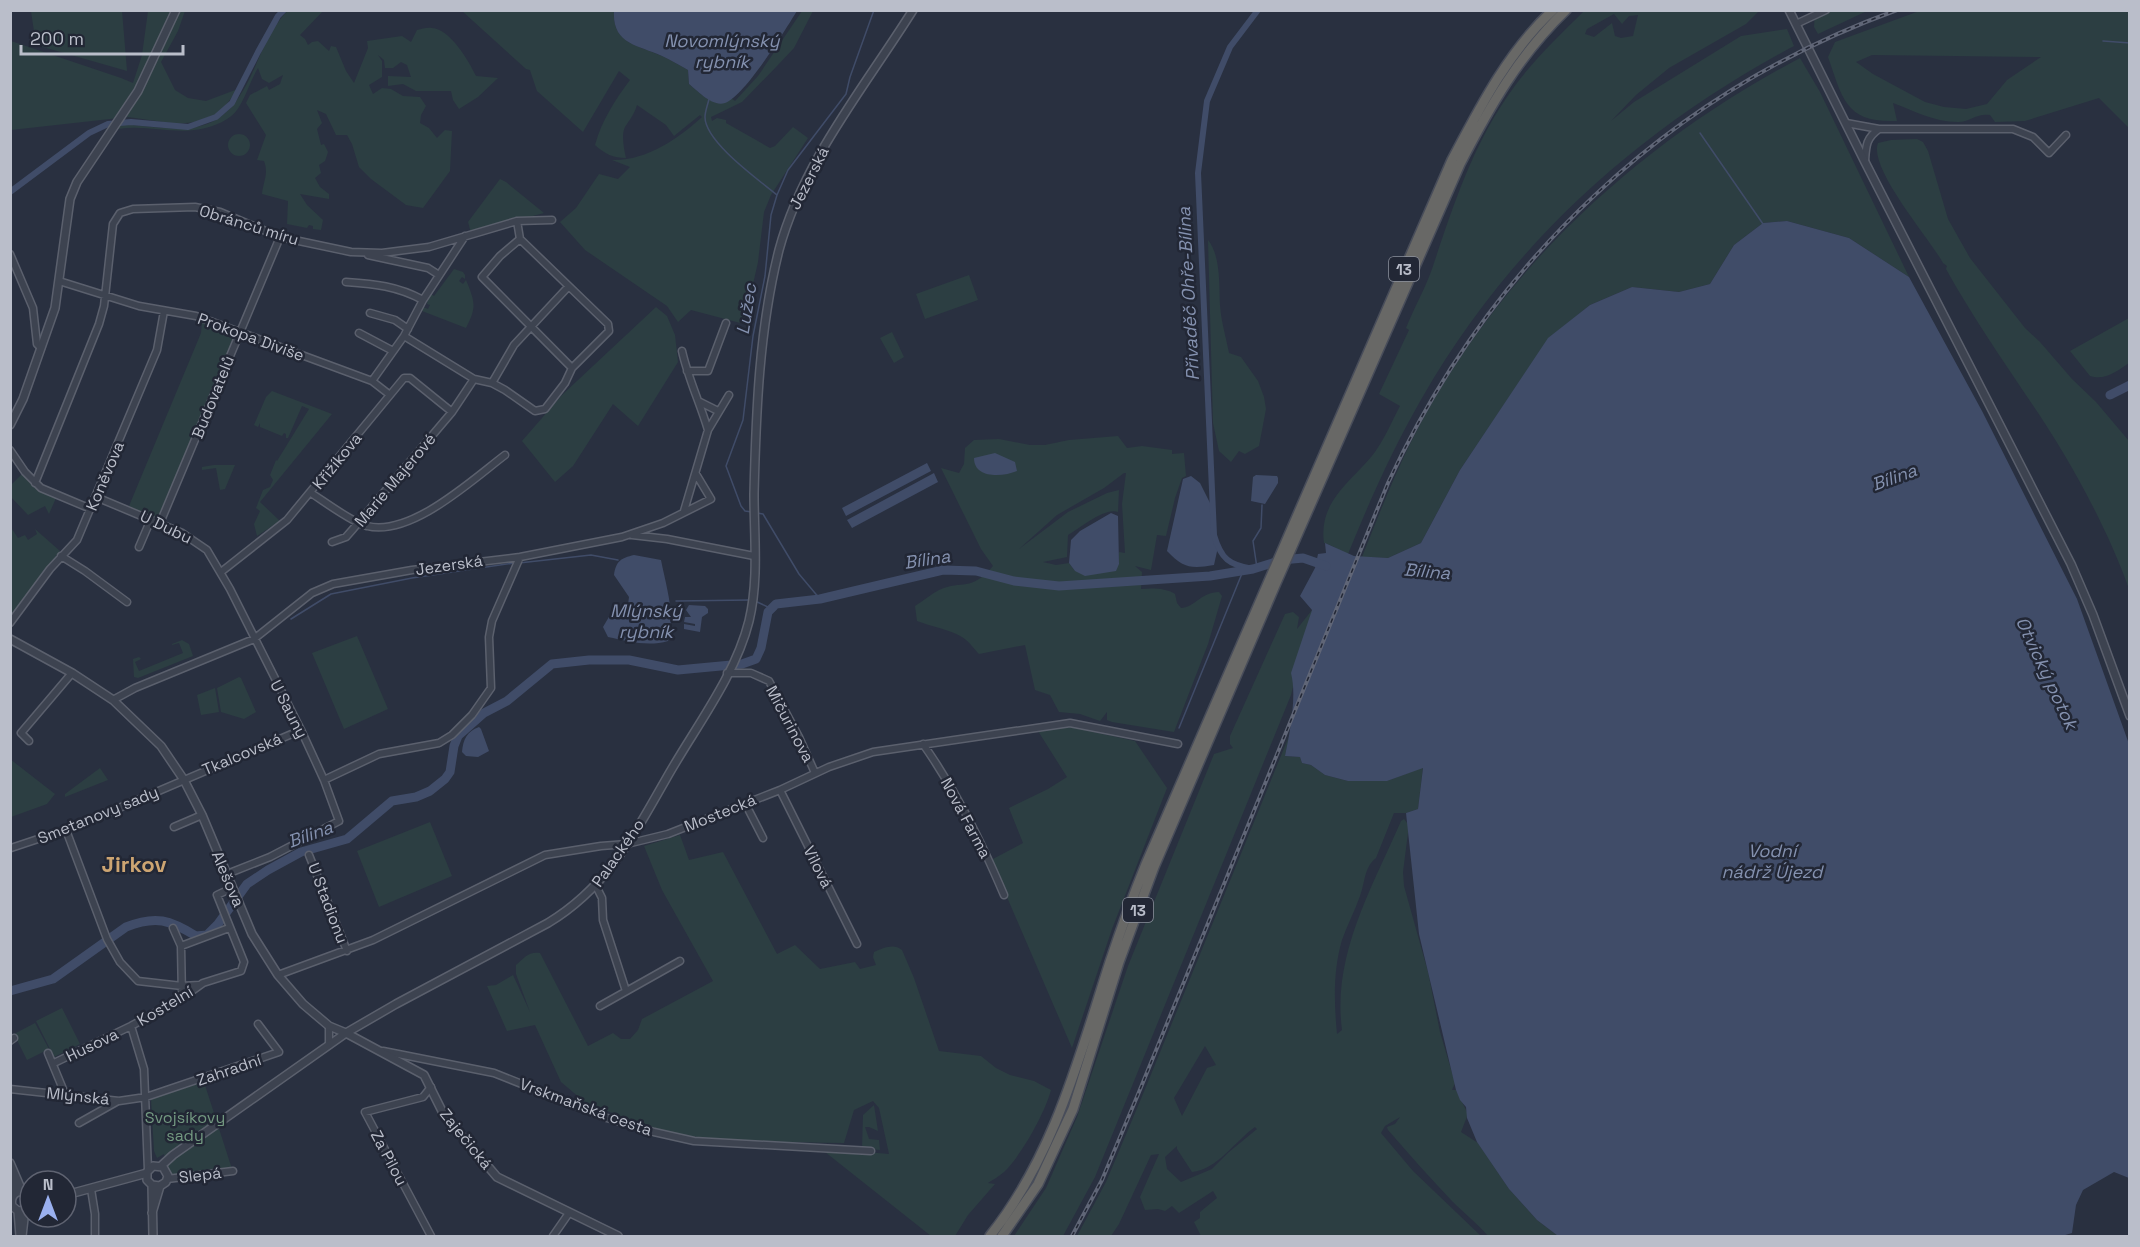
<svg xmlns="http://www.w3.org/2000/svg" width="2140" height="1247" font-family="'Space Grotesk',sans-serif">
<rect width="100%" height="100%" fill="#293040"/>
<path fill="#2c3e42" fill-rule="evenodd" d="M1922,10l207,1v117l-30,-30 -74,23 -30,1 -5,-7c-14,-2 -20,7 -32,7 -24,0 -44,-11 -65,-19l4,18c-51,2 -54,-21 -69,-64l7,-15zM1872,55l169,2 -34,23 -20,24 -21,5 -22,-2 -19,-5 -52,-28 -17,-12z
M31,11h91l5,60 -91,-26z
M148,11h37l-7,20 -17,31 14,28 13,8 18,3 32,-12 -12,16 -9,9 -22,8 -18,2 -49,-7 -117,13v-89l110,37 12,5 9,-28z
M287,11h36l-23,24 5,4 3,6 4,-3 6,-1 11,10 2,-5 5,1 10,24 8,12 14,-35 -1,-7 35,-5 9,6 6,-12c5,-1 10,-3 15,-2 18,1 37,33 44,48l22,2 -20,19 -19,12 -6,-9 -2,-9h-35l-13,-7 -15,2v-10l23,1 -4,-12 -6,-3 -8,6h-8l-1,-8 -6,-5 4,6v16l-13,8 4,9 9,-6 9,1 12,7 17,1 6,9 -5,9 -1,8 9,5 8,10 8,-8 7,1 -2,40 -27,37 -17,-3 -35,-26 -12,-12 -7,-23 -5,-9h-11l-10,-21 -9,-4 5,13 -5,6 4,16 3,-1 4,8 -3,9 -6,4 2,8 -6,5 5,9 9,7v5l-29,-5 7,11 16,15 -2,10 -8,-1v-3l-4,-1 -2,3 -20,-4 1,-23 -26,-7c1,-12 7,-20 2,-33l-7,-1 9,-25 -20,-32 4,-8 17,-9 2,4 11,-6 3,-9 -14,8 -7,-4 -4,-11c-8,13 -12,29 -21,42 -5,7 -14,12 -22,15 -34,13 -63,-1 -97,4l4,-5c69,6 101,17 133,-57 8,-19 18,-41 32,-56z
M462,11h152c-2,33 24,34 48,45 9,4 17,9 26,14l1,14c12,10 28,27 42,14l4,3 23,-25 44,-65h11l-19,37 -17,18 -35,36 -31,15 1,4 5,-3 9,2v3l44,25 5,-2 18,-19 15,11 -37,57 -7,17 -6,50 -14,62 -53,-14 -13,12 -11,-16 -82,-56 -25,-28 16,-14 23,-34 19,5 12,-12 -18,-7c34,1 66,-21 90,-43l-2,-2 -26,21 -8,-11 -29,-20c-3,10 -7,14 -12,22 -4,8 -1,22 1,31 -13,0 -21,-4 -31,-13 7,-25 20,-45 35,-65l-11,-9 -36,61 -46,-41 -7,-21 -4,-1z
M1584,11h175l-13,13 -77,44 -33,27 -25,26 23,-19 107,-66 46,-7 7,17c-155,83 -284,198 -372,352 -29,50 -52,102 -74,156 -9,-3 -15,-9 -24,-11 -6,-43 29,-62 51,-91 10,-14 17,-31 25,-46l-21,-12 30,-64 -3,-2c8,-20 19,-39 26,-59 19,-57 39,-119 73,-169 22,-34 51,-61 79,-89zM1614,14l8,10 7,-8 9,-1 -5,21 -12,2 -6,-2 -3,-13 -18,14 -9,-3 2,-5z
M1815,11h52l-49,23 -4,-7z
M1800,58l20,34 89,185 -60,-39 -62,-17 -24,2 -29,22 -24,39 -31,8 -47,-5 -42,18 -42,34 -88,131 -39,73 -33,15 -26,-1c15,-38 30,-76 48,-113 84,-168 225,-299 390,-386z
M228 145a11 11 0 1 1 22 0a11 11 0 1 1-22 0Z
M1917,139l6,3 5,9 20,68 22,39 55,70 15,14 32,37 24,23 33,39v148c-22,-62 -60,-131 -97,-185 -30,-45 -60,-88 -86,-135l1,-3 -4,-3c-13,-24 -75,-95 -65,-120l13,-3z
M500,179l6,3 38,31 -73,20 -3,-11z
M1208,240c13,16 11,46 12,65 1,16 6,32 9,48l12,4 17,24 6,16 2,12 -7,37 -14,8 -6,-3 -8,11 -12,-11 -6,-28z
M454,269l9,3 2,3v4l-3,-2 -3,4 4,3 3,-4c9,22 11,27 0,48l-44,-17 1,-10 2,2 -2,4 5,2 2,-4 -3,-1 2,-11 5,3z
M969,275l9,25 -53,19 -9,-25z
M656,307l11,9 8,19 3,27 -40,64 -25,-22 -40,62 -18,16 -33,-41 40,-46z
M2129,318v45c-12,8 -24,18 -39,13l-20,-25z
M202,322l32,12 1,2 -78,184 -28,-14 72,-173z
M892,332l12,25 -10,6 -14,-25z
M272,391l60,23 -72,88 20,19 -23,15 -3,-12 6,-13 -4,-3 7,-18 7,-3 3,-7 -3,-5 6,-15 1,1 32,-52 -7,-3 -14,32h-2v-4l-2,-1 -2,3 -22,-9v-4l-2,4 -4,-2 12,-28z
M1118,436l9,12 15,-2 30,4v4l12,-1 2,23 -4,2 -7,20 -9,38 -9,-1 -6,35 -16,-4 7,6 -1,17c12,-1 25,-1 34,5l2,9 4,5c13,0 20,-16 38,-16l3,4 -14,48 -34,88 -62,-10 -5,-2v-8l-7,9 -20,-7 -21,-2 -9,-17 -15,-5 -10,-45 -46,9c-5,-5 -10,-13 -17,-17 -11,-7 -32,-11 -45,-16l-2,-15c8,-5 16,-12 24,-16 24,-11 31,3 54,-24l-12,-17 -40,-81 18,5 5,-9 1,-16 9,-8 25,-1 31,6h15l24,-5zM1124,473h2l-4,31 3,49 -6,-1v12l-44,7 -6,-8 -13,2 -13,-3 24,-5 1,-22c12,-7 37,-28 50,-23l1,-22 -12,3 -39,19 -49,37 38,-34 47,-27z
M214,465h21l-10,24 -5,1 -4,-22 -14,2v-3z
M22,474l19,17 15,7 -7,16 -4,-8 -17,9 -17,-18v-12z
M10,526l8,12 7,-3 3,5 9,-6 -2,-5 25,22 -49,65z
M1312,610l-21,85 -196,482 -32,59h-49l32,-48 31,-71 51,-151 86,-212 19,-6 -3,-4v-8l55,-122 8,-2 6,5 -2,12z
M357,636l31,73 -44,20 -32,-76z
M182,640l7,4 4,12 -55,22 -4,-1 -1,-18 6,-2 2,2 -6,3 4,9 44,-18 -4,-10 -7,2v-1z
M239,677l2,1 15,34 -12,7 -23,-7 -4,-24z
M215,688l4,24 -18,3 -4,-20z
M1065,727l10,1 60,13 32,47 -55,141 -40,119 -81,-188 32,-17 -14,-35 39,-19 19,-12 -29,-46z
M1289,736l-4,20 15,1 2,6 9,2 14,10 23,6h39l36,-14 -5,42 -12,4h-12l-18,45c-12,9 -11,25 -16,38 -5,15 -13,29 -18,44 -9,31 -8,62 -5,94l5,-4c-10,-75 30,-142 59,-209l3,-2 5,6 -6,47 1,14 24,86 12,60 15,51 -3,7h4l12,24 -7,18 17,11 31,46 28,31 21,16h-70c-11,-13 -24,-23 -36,-35 -22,-23 -43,-47 -64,-71l-1,-3 8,-3 5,-7 -15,9 -4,7 32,38 68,65h-280l-7,-14 6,-4v-6l17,-14 -4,-7 -34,22 -7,-7 -7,5 -7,-2 -13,1 -5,-13 19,-43 -8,1 -32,69 -8,12h-34l29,-54 37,-88zM1205,1046l11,19 -9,3 -25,48 -8,-18zM1255,1127l2,2 -28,23 -17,17 -31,13 -14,-13 -2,-12 12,-11v3l15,23c25,-2 43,-31 63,-45z
M10,759l45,35 -8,10 -36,13z
M100,768l8,12 -43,17v-3z
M430,822l22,54 -73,31 -22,-56z
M680,835l9,25 34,-8 54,102 18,-9 25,24 35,-7 5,7 16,-4 -3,-8 1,-5c9,-4 20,-9 28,-2l12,28 25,73 42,5 15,12 14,7 24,6 17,9c-6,23 -30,66 -47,82 -5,4 -11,8 -16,11l7,1 -27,31 -13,21h-24l-111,-88 69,6 -10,-46 -6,-7 -19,9 -10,33c-64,-1 -127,-1 -190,-12l-2,-3 -66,-25 -25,-21 -26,-57 -28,6 -20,-45 9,-1 17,-10 17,37 -14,-38v-9c8,-7 13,-14 24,-12l48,93 25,-13 8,6h9l8,-9 4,-11 71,-38 -51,-91 -18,-44z
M62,1008l18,36 -26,13 -18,-36z
M35,1023l14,26 -22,11 -13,-26z
M204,1082l28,87 -62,9 -6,-24 -7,4 -3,-7 -3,-52z
M874,1105l4,26 -9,-4h-4l4,12 10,1 1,10 -18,-2 1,-33z"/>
<path fill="#404c68" d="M614,11v-1l183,1c-12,19 -52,85 -72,92 -13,4 -27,-12 -36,-19l-1,-14c-9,-5 -17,-10 -26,-14 -25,-11 -50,-12 -48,-45z
M1787,221l62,17 60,39 73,134 95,188 52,145v434l-15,-6 -31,18 -7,15 -4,28 -10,3h-504l-21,-16 -28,-31 -32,-47 -10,-24 -1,-11 -6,-7 -4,-10 -37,-156 -13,-121 12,-4 5,-41 -36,13h-39l-23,-6 -14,-10 -9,-2 -2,-6 -15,-1c5,-24 12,-60 6,-83l21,-63 -12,-14 15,-28 3,-14 8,-1 -1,-10 29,13 34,2 33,-15 39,-73 88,-132 42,-33 42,-18 47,5 31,-8 24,-39 29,-22z
M995,453l20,9 2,9c-14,6 -43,8 -43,-13z
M927,463l4,8 -85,45 -4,-8z
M934,473l4,9 -86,46 -5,-8z
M1256,475l21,1 1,2v5l-13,21 -14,-3 2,-24z
M1191,476l9,7 13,26 1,26 4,12 -4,18c-23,4 -31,3 -47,-14l16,-72z
M1111,513l7,3 1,48 -3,7 -31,5 -10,-5 -6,-8 2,-23 9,-9z
M634,555l27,5c5,26 15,56 7,81 -20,6 -41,0 -60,-4l-5,-10 10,-17 10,3 5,-8 1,-8 -15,-22c2,-14 7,-17 20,-20z
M689,605l16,1 3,3v4l-6,4 -2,15 -16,-3v-5l11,2v-2l-11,-2 1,-5h6l-5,-7z
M479,727l2,2 8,22 -11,6 -12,-1 -4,-4c1,-12 5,-21 17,-25z"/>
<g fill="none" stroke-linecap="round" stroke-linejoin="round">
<path stroke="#404c68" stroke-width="1.5" d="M2103,41l27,2
M709,99c-1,5 -4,12 -4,18 0,25 54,63 72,78
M1700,133l63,91
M752,512l-7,-1 -4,-5 -15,-40 17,-46 10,-84 12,-60 6,-61 6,-20 11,-25 58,-76 4,-17 24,-67
M757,513l6,1 36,60 21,25
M519,563l72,-8 27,5
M1257,568l-4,-27 8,-13 1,-23
M676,601l74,-1
M755,601l15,7
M291,619l40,-25 81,-16 102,-15
M1179,728l64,-157"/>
<path stroke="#404c68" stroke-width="6" d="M10,192l79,-59 19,-9 23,-2 57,5 28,-10 16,-14 26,-51 20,-36 6,-6
M1253,569c-24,-4 -32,-10 -39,-34l-16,-362 9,-72 23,-54 28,-37"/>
<path stroke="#404c68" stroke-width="9" d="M2110,395l20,-10
M10,991l43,-12 73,-52c30,-12 44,-7 70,9l11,-1 11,-11 29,-40 21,-14 33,-18 46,-13 45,-38 24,-4 14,-6 15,-12 5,-7 4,-26 4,-10 26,-23 23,-12 45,-37 37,-4h40l49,10 64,-6 14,-5 5,-11 7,-36 8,-8 44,-5 123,-29 33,1 38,10 45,5 151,-10 43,-7 29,-9 21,-2 23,8"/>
<g stroke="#5b606d" stroke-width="9">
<path id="minor" d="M1796,24l30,-14
M1846,123l33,6c-13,9 -13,17 -14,32
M1879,129h134l20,8 16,16 17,-18
M517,221l3,18 88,85 1,7 -37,37
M10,254l23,54 4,36 4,4
M368,255l60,13 11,7
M59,281l80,25 57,10 176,65 18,14
M346,282c29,2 51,4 77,18
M370,313l25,7 13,9
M359,333l34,18
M404,336l19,-36 42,-64
M682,351c6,27 18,52 26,79
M687,371h21l18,-48
M372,381l32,-45 70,43 18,4 13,7 30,21 10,-2 20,-26 7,-15 -90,-91 18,-21 20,-17
M492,383l22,-38 54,-58
M700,402l18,9
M10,450l15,22 16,16 50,21
M35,483l64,-159 5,-18 9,-82 7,-11 13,-4 62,-2 25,5 60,25 71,15 31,1 47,-6 88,-26 35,-1
M311,493c14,9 42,30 56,33 44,11 105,-46 138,-71
M96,497l86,36 25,17 23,39 71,141 23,50 15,41 -69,36 -43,17
M684,511l24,-81 21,-35
M160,523l120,-286
M632,535l35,4 87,17
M332,542l14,-5 7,-8 99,-117 22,-33
M139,547l12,-28
M61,556l24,15 42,31
M221,572l66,-52 117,-142h6l42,34
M10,623l40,-54 27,-29 80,-190 7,-39
M727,673h24l18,8 30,56 16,36
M113,700l22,-12 119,-49 58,-46 21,-9 79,-14 108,-13 102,-20 41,-14 48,-24 -15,-25
M29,741l-8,-8 51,-60
M923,744c35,50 57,95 81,151
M324,780l55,-26 60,-11 13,-8 20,-20 19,-27 -2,-51 3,-16 28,-64
M780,790l77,154
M745,803l18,35
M174,827l28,-12
M66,830l41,109 13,23 18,19 44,5 17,-1
M11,848l66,-22 224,-96
M309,855l38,96
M596,886l6,12 1,22 23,71
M173,928l8,18 48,-18
M181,946l1,52
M278,975l95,-35 172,-85 56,-9 26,-2 41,-10 112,-44 49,-23 44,-15 197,-29 108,21
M600,1006l80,-45
M131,1026l13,43 4,101
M10,1041l4,-3
M329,1045v-19
M383,1051l111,22 113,45 47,14 40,9 177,10
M48,1053l17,41
M54,1063l77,-37 51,-28 21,-15 38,-12 3,-9 -27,-67 15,-7
M431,1087l-8,10 -58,15 66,124
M10,1089l109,12 27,-4 133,-45 -21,-28
M79,1123l39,-22
M167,1179l66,-8
M91,1189l4,25v22
M553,1236l16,-23"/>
</g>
<g stroke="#5b606d" stroke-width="10">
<path id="tertiary" d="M1789,10l76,152 206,402 22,51 37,101
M10,425l13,-26 32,-91 15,-109 7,-17 61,-91 38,-81
M10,639l62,34 41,27 48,46 23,34 18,35 50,119 26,41 25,29 26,22 17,7 78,42 20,40 53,62 121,59
M10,1163l12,28
M161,1166l12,-11 173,-122 50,-29 152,-81c58,-35 85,-86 118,-144 28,-50 69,-102 83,-158 10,-41 5,-85 5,-127 2,-81 5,-165 25,-244 24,-89 85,-162 134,-240
M10,1171l6,22
M152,1185l1,51
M66,1195l81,-22
M30,1197c-8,-11 -21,-4 -18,9l6,5 7,-1 5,-5
M18,1211l2,25
M152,1213l8,-27 6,-4 2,-6 -5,-9 -10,-1 -6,6v8l5,5 8,1
M22,1236l3,-26"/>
</g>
<g stroke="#484d5a" stroke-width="12">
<path id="trunk" d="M990,1236c64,-80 89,-178 120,-274 11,-33 23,-66 36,-98l306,-704c28,-53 56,-108 101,-150
M1002,1236l36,-52 35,-75 46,-147 35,-95 122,-284 184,-419c30,-58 59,-109 106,-154"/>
</g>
<use href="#minor" stroke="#3d4350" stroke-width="6"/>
<use href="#tertiary" stroke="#3d4350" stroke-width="7"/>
<use href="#trunk" stroke="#686866" stroke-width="9"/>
<g stroke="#606677" stroke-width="4">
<path id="rail" d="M1072,1236l30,-56 37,-88 249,-609c102,-220 280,-390 509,-473"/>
</g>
<use href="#rail" stroke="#222735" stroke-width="1.5" stroke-dasharray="4.5" stroke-linecap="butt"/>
</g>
<g text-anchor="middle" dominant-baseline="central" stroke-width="5" stroke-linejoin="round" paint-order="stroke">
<g fill="#222735" stroke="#8c919d" stroke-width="1.5">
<rect x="1389" y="257" width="30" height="24" rx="4.5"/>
<rect x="1123" y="898" width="30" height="24" rx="4.5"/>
</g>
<g font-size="15" font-weight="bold" fill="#babeca">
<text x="1404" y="269">13</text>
<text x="1138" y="910">13</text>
</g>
<g font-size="16" fill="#babeca" stroke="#222735">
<text transform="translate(809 178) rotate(-63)">Jezerská</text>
<text transform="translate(249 225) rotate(17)">Obránců míru</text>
<text transform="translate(251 337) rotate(20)">Prokopa Diviše</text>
<text transform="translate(213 397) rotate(-68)">Budovatelů</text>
<text transform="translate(337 461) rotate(-51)">Křižíkova</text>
<text transform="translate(105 476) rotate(-67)">Koněvova</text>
<text transform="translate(395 480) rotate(-50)">Marie Majerové</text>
<text transform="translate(166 527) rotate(26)">U Dubu</text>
<text transform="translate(449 565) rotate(-8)">Jezerská</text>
<text transform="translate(289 709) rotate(63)">U Sauny</text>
<text transform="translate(790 724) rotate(62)">Mičurinova</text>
<text transform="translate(242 754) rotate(-23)">Tkalcovská</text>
<text transform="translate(720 813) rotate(-22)">Mostecká</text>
<text transform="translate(98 815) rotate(-22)">Smetanovy sady</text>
<text transform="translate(966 818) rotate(62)">Nová Farma</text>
<text transform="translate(618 853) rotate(-55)">Palackého</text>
<text transform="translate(818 867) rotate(63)">Vilová</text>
<text transform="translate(228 879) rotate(67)">Alešova</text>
<text transform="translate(328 903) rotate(69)">U Stadionu</text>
<text transform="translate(165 1006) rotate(-31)">Kostelní</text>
<text transform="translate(92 1045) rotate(-26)">Husova</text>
<text transform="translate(229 1070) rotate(-19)">Zahradní</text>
<text transform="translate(78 1096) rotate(6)">Mlýnská</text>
<text transform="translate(586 1107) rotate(20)">Vrskmaňská cesta</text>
<text transform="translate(466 1139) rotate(51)">Zaječická</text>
<text transform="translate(389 1158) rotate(62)">Za Pilou</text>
<text transform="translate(200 1175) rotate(-7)">Slepá</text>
</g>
<g font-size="16" fill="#739981" stroke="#222735">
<text x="185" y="1117">Svojsíkovy<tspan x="185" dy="18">sady</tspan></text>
</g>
<g font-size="18" font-style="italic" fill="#8491af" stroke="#222735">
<text x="722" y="40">Novomlýnský<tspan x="722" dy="21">rybník</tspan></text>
<text transform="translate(1188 294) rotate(-93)">Přivaděč Ohře-Bílina</text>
<text transform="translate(746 309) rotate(-81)">Lužec</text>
<text transform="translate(1894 477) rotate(-20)">Bílina</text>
<text transform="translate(927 559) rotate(-9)">Bílina</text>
<text transform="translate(1427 571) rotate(5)">Bílina</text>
<text x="646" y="610">Mlýnský<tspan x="646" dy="21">rybník</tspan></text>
<text transform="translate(2047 673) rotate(65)">Otvický potok</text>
<text transform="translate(310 834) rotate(-20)">Bílina</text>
<text x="1772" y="850">Vodní<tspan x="1772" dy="21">nádrž Újezd</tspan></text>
</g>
<g font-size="22" font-weight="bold" fill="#cda572" stroke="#222735">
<text x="134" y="864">Jirkov</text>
</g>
</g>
<rect width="2140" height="1247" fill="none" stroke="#babeca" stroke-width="24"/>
<g transform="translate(48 1199)"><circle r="28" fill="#222735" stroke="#5f6371" stroke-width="1.5"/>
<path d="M0-4.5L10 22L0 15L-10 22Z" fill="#9ab0ef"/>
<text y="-9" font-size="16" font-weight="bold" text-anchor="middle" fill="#babeca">N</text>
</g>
<path d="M21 45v9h162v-9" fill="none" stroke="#babeca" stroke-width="3"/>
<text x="30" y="45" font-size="18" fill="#babeca" stroke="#222735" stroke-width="4.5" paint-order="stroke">200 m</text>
</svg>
